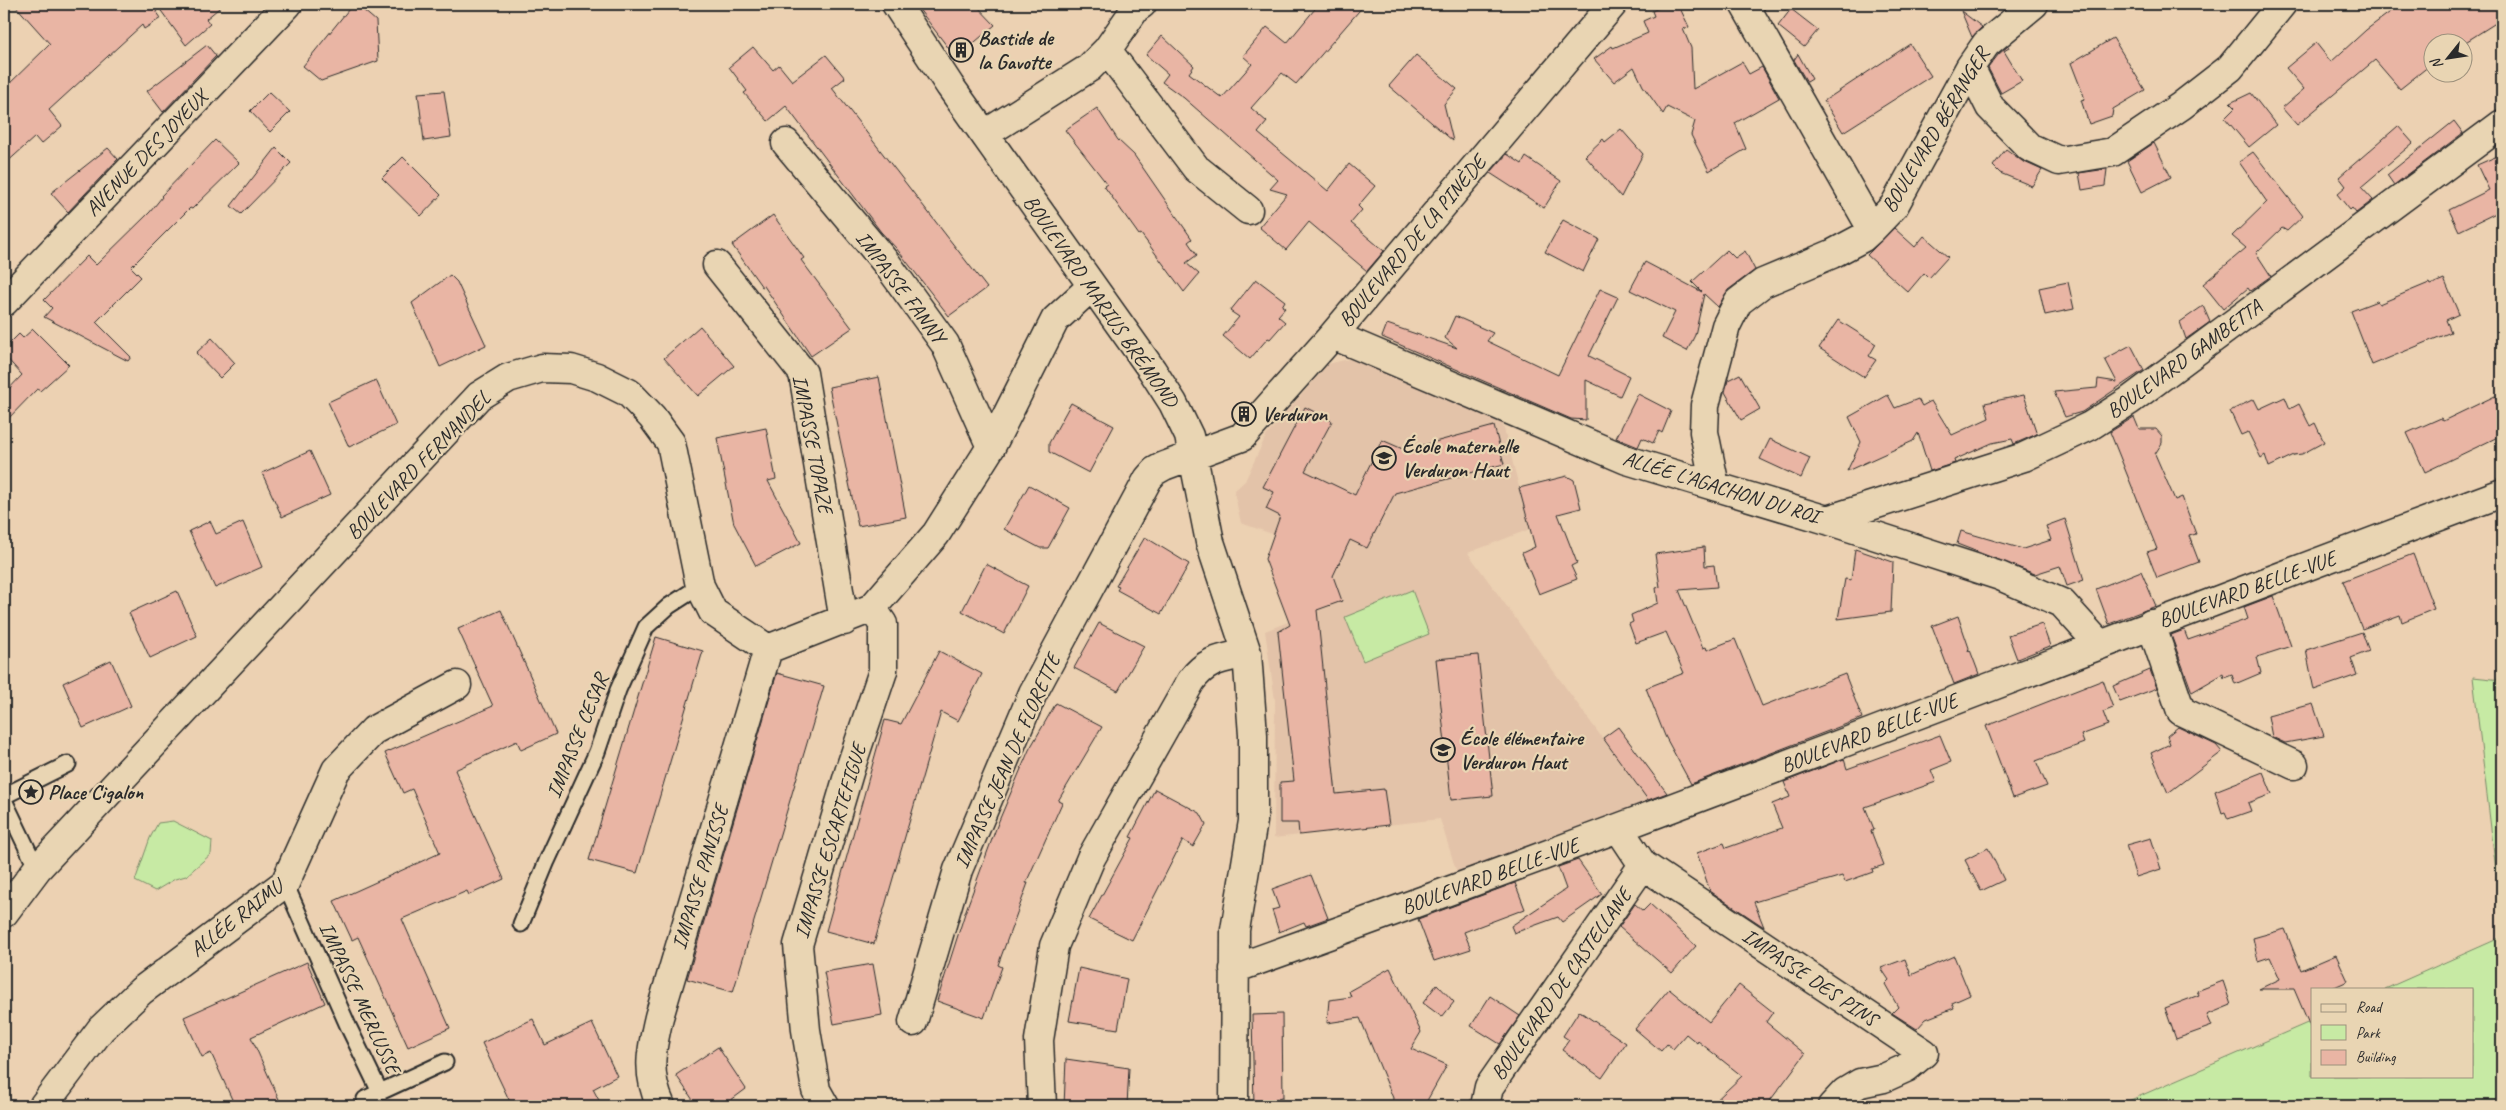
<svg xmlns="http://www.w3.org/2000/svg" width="2506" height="1110" font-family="Caveat,sans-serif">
<rect width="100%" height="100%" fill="#ecd1b2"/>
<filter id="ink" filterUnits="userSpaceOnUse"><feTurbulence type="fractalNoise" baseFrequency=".02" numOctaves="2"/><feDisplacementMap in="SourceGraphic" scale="10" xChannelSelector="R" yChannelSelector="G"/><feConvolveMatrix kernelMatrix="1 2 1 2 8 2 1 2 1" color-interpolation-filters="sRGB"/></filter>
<g filter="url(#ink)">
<path fill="#e3c3a9" d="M1353,358l149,63 28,108 -62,24 180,248 -191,72 -17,-54 -166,19 1,-138 -10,-69 77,-30 -9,-25 -58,-41 -34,-12 -7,-32 11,-10 21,-45 62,-72z"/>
<path fill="#c7eaa4" stroke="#798a68" d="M1412,590l17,44 -66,27 -18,-44z
M2473,677l29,3v241z
M173,821l39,20 -1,13 -25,22 -11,3 -20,12 -20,-10 15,-43 8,-15z
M2502,937v169l-57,-2v2h-328l195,-85v55h160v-87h-87z"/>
<path fill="#e9b5a4" stroke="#2b2b2b" d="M14,4h210l-18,15 4,5 -24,21 -27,-37 -3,3 5,7 -17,11 -2,-4 -93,85 13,16 -21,18 -6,-7 -31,28v-76l46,-45z
M353,4h3l20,17 2,40 -57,20 -18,-15z
M915,4h60l20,21 -39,33z
M1319,4h46l-69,80 -14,-11 -31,35 16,14 -9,11 70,58 21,-27 26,22 -17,20 4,4 -11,13 33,28 -17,20 -58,-49 -23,28 -27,-23 28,-33 -17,-5 8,-9 -94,-82 -22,-16 6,-8 -22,-19 16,-19 32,30 -5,7 33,25 30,-34 -9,-8 24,-29 20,16z
M1667,4h11l11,23 -6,2 8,19 2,41 49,-27 7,12 13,-7 17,31 -44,25 11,26 -37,22 -18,-36 4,-14 -28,-14 -4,7 -20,-28 -9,-19 -20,15 -20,-23 18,-13 1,2 35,-15 -5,-12 11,-5 -2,-5z
M2401,4h101v15l-38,24v-4l-6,3h-24v20l-34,27 -25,-29 -78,65 -15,-17 22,-19 -18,-21 30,-25 15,19 35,-32z
M1791,9l27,21 -14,17 -26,-21z
M1961,11l21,16 -10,10z
M2113,38l32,52 -32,19 -1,7 -23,8 -8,-24 4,-1 -14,-36z
M1910,44l21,32 -88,56 -19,-31z
M207,45l9,11 -53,56 -16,-21z
M2008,46l1,2 -5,3 18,30 -21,12 -13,-25 10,-13z
M753,47l20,23 6,-5 13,16 34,-26 19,23 -13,10 155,200 -38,28 -53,-68 -15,-16 -95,-126 -18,15 -24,-28 3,-2 -18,-24z
M1798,54l14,25 -5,3 -13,-22z
M1416,55l41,34 -13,15 9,37 -64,-55z
M444,91l7,46 -27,4 -6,-48z
M269,92l21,20 -20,20 -20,-21z
M2251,93l25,32 -27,22 -24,-29 10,-10 -5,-5z
M1097,108l21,32 16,15 58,84 -4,3 9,13 -11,8 13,11 -15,18 -43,-58 -2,1 -35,-49 3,-2 -42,-54z
M2454,121l9,12 -69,52 -7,-10z
M2398,126l15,17 -52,44 12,13 -17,13 -4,-5 -2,2 -13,-16 9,-8 -7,-9z
M1621,129l22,25 -22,43 -36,-41 18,-17 2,3z
M215,140l24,23 -47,46 -2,-1 -59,59 10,10 -45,45 35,35 -3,4 -84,-44 8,-9 -8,-8 43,-44 9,9 54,-53 12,-15 -1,-1z
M2154,143l17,34 -29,15 -15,-31z
M108,148l10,11 -50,53 -17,-19z
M276,148l15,15 -50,51 -10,-8z
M2006,149l16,12 20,9 -10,16 -32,-13 -7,-7z
M2253,152l50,64 -16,15 -5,-3 -26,25 15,23 -21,15 -2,-3 -25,21 -20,-25 43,-36 -14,-12 35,-34 -28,-40z
M1507,154l15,10 4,-7 35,24 -17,27 -54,-35z
M2502,154v63l-2,-6 -41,20 -10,-21 40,-20 -12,-25z
M403,157l38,38 -20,21 -39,-38z
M2107,169l-2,17 -23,4 -3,-17z
M773,215l31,43 -3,2 51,68 -41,28 -47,-70 -2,1 -30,-42z
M1563,220l36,19 -16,33 -38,-20z
M1894,228l21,19 9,-11 24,21 -19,21 -5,-5 -16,19 -41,-37z
M1727,250l8,8 10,-7 10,19 -27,20 -10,17 -14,-13 -9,41 -8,16 -25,-13 13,-26 -45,-22 15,-28 57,30 -10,-10z
M450,275l7,7 29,63 -46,22 -28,-64z
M1256,279l29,22 -3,5 3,2 -7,8 7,6 -15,17 -2,-1 -18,21 -27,-23 16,-19 -9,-6z
M2444,279l15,35 -13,6 5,12 -79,33 -21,-54 26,-10 2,3 50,-21 1,2z
M2068,282l6,27 -29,6 -6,-27z
M1600,289l18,8 -29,59 40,20 -9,20 -34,-16v40l-15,-1 -189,-82 5,-13 70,24 -12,-10 10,-22 38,17 -6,8 71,34z
M2203,306l7,16 -24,17 -6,-17z
M1838,320l38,24 -7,12 7,4 -12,17 -45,-29z
M700,326l34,40 -36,30 -34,-38z
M33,329l36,36 -29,26 -3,-2 -33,34v-29l18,-19 -18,-20v-6l15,-15 4,4z
M212,338l23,25 -15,15 -24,-25z
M2131,345l13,25 -62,42 -17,5 -11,-25 43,-4 1,-9 19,3 -12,-23z
M1740,374l20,35 -19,11 -16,-28 3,-12z
M879,377l27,140 -48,9 -29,-139z
M376,380l20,45 -47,22 -21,-45z
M1638,394l33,17 -9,22 -3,-2 -6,12 -11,-5 -4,9 -22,-9z
M1888,395l7,13 23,-9 4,7 9,-5 21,34 37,-17 -4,-15 39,-8 13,39 -23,10 -2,-5 -20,4 -38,17 1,3 -25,8 -12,-38 -5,8 -66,30 14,-29 -12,-25z
M2495,396l7,14v25l-77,37 -18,-39 34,-15 2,3z
M2285,397l5,12 9,-5 11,22 5,-3 9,19 -22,12 -8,1 -25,12 -4,-12 -4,3 -13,-26 -7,3 -11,-24 24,-12 5,10z
M1071,403l43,23 -25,47 -40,-21v-9z
M1305,407l27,14 -27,50 50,24 27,-55 23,10 89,-24 10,38 -109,29 -28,55 -17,-8 -17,36 9,25 -25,9 19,184 48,-5 5,36 -90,10 -1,-12h-18v-41l14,-1 -16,-149 12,-7 -25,-66 15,-43 -14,-7 8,-17 -11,-5z
M2134,417l5,12h17l6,7v7l-7,11 20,46 7,-3 14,37 -7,2 10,26 -42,16 -10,-26 10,-3 -47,-117z
M766,428l10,51 -8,2 33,62 -45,23 -22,-42 -17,-86z
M1770,439l40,19 -9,20 -41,-19z
M310,451l20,44 -48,22 -20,-44z
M1567,476l7,4 7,28 -23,6 19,49 -6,3 6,13 -38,15 -17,-41 13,-6 -16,-59z
M1029,485l41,23 -22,40h-8l-36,-19z
M2065,519l19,61 -17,6 -7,-20 -25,8 -78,-30 4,-13 62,18 28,-9 -5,-14z
M210,521l6,13 27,-12 19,45 -47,21 -26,-57z
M1145,537l44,27 -28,50 -44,-24 2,-3 -3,-1z
M1704,547l1,19 9,-1 3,22 -38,3 24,58 3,-1 1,3 28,-11 27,67 83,-32 17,44 -171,66 -26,-48 -19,-48 38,-15 -18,-41 -30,11 -7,-19 4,-2 -2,-7 27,-12 -2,-15 4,-1 -5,-33z
M1855,549l38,13 -2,50 -53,7 7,-40 6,1z
M2413,554l21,55 -32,13 -2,-7 -38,14 -19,-48z
M986,564l42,22 -24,48 -42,-23z
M2141,571l15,35 -47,18 -13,-35z
M177,591l20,45 -47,22 -21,-45z
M2273,596l18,50 -34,11 4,16 -26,11 -3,-9 -8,3 -1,-4 -31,18 -21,-57 13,-5 4,10 60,-21 -4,-12z
M501,610l55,124 -35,16 -4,-9 -62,29 49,109 -35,16 -2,-4 -65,28 48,109 -42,19 -50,-110 -6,3 -18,-39 106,-48 -28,-64 -9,4 -18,-40 108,-47 -35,-77z
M1958,616l11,32 -1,3 2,-1 9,24 -25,10 -22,-58z
M1099,623l45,23 -26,45 -44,-23z
M2042,624l8,22 -33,13 -9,-24z
M2362,632l7,19 -18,7 6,17 -43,15 -8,-40z
M656,637l47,14 -66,222 -48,-13z
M939,651l43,23 -24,47 -17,-9 -67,232 -48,-13 59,-211 16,4z
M1478,655l15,141 -42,4 -15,-141z
M111,660l20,46 -48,22 -20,-45z
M2150,670l7,18 -37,14 -7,-16z
M777,673l47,13 -91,306 -46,-13z
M2103,680l10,28 -10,4 5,13 -27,10 3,8 -48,18 11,25 -34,12 -27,-72z
M1056,703l46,24 -44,74 4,2 -36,80h2l-30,82 4,2 -18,51 -47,-17 29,-91 32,-87 31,-73z
M2313,704l11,32 -39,7 -13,-6 -4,-21z
M1618,727l49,66 -19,7 -45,-62z
M2178,727l38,18 6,7 -54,41 -17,-40 19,-9 -3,-8z
M1940,735l11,27 -20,8 5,12 -71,25 9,22 -3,2 13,34 -12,4 1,3 -28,10 -3,-6 -88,26 10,25 -54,-36 -13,-38 27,-10 2,5 56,-20 -10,-24 18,-7 -6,-15 60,-23 3,10z
M2263,772l9,22 -24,9 3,8 -23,8 -3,-7 -3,1 -7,-22z
M1155,789l45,24 6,11 -13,23 -10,-7 -51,100 -43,-21 44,-81 -3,-1z
M2151,838l10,31 -25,8 -10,-32z
M1988,848l16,32 -23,11 -16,-31z
M1578,860l24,34 -40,28 -4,-5 -44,16 -3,-7 55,-37 -8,-22z
M1311,875l17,43 -22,8 -2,-4 -25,10 -7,-22 7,-2 -7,-19z
M1515,883l10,26 -61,23 7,17 -37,12 -16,-42z
M1635,904l8,7 7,-7 46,42 -24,27 -53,-46z
M2285,929l16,41 35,-15 12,26 -18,8h-18v42l-18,-42h-35l21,-10 -10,-22 -12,4 -5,-23z
M1954,956l16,39 -18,8 2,5 -28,11 -9,10 -25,-16 6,-6 -13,-23 4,-4 -8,-12 24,-9 6,16z
M307,962l18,41 -74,34 31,69h-47l-24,-53 -9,4 -18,-40z
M873,964l9,51 -48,9 -10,-52z
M1079,968l48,11 -9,50 -49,-8z
M1390,968l31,64 -10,17 36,16 -23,41h-32l1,-8 -33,-80 -33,5 2,-23 22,-3 -2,-6z
M2223,981l8,24 -24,10 5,11 -36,13 -11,-31 34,-13 -2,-4z
M1437,984l17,18 -12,15 -19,-14z
M1739,985l34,27 -7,10 39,32 -39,52h-56l32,-30 -44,-35 -1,2 -11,-9 -13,15 -6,-5 -6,7 -26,-22 34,-40 40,33z
M1490,996l30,20 -20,28 -29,-18z
M1579,1011l47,32 -24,35 -40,-28 7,-10 -6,-4z
M1282,1014l1,84 -7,1v7h-22l-2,-91z
M533,1019l12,26 47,-22 25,53 -24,13 9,17h-90l-30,-63z
M718,1047l28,42 -23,17h-26l-21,-31z
M1066,1059l63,9 -2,38h-63z"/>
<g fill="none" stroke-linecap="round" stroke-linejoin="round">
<g stroke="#2b2b2b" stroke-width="19">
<path id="service" d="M4,796l64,-32
M4,800l33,69
M285,883l64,145 31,64 65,-30
M521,924l26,-63 50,-109 21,-62 28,-63 23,-21 31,-20
M367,1106l-2,-7 15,-7"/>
</g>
<g stroke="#2b2b2b" stroke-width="31">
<path id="minor" d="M896,4l54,82 202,284 21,33 16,33 21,106 37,111 6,82v86l-18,109 -1,176
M1744,4l128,225
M1107,50l89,118 52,42
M1970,67l20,40 39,40 30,14 54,-9 68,-46 49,-38 52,-64
M985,134l104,-66 18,-18 29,-42 6,-4
M786,143l101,121 58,80 46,103
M717,265l86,108 41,248
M4,302l284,-298
M1333,335l294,125 200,60 173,56 62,27 38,42
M1715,486l-11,-54 1,-27 21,-79 12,-24 25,-19 69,-29 30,-16 10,-9 22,-23 76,-139 16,-23 48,-40
M1827,520l197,-63 66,-31 39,-25 373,-277
M2151,624l30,87 113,54
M1619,829l24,36 281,188 -18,15 -22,10 -24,5 -15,9 -13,14
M4,913l33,-44 442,-473 29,-18 34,-10 29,1 26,8 32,16 23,24 19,26 29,143 13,26 55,37 104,-41 64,-74 55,-87 64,-127 36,-33
M1234,969c425,-152 845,-318 1268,-476
M913,1022l45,-152 75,-177 115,-214 7,-8 9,-5 78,-29 91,-102 280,-331
M43,1106l58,-77 40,-38 144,-108 51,-113 38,-40 83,-45
M661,1106c-15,-33 -10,-55 -2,-89l109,-368
M825,1106l-9,-16 -10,-60 -8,-85 52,-176 33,-98v-47l-11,-16
M1042,1106l-3,-66 15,-94 37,-88 100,-177c16,-22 31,-22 56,-28
M1485,1106l4,-19 154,-222"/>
</g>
<use href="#service" stroke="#e9d5b3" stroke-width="15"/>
<use href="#minor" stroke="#e9d5b3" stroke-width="28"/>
</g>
</g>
<defs>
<g id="building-ring" transform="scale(1.25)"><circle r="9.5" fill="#e9d5b3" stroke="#2b2b2b" stroke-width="1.5"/><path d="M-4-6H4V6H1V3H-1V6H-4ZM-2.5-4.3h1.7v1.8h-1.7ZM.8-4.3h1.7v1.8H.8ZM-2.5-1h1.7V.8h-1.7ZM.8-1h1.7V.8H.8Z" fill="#2b2b2b"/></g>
<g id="school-ring" transform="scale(1.25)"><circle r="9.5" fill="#e9d5b3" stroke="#2b2b2b" stroke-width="1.5"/><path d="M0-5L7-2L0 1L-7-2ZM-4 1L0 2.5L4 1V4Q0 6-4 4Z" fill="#2b2b2b"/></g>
<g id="sight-ring" transform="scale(1.25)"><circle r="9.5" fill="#e9d5b3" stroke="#2b2b2b" stroke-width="1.5"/><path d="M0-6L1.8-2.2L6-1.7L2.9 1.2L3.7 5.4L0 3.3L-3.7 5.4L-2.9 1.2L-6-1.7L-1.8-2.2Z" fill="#2b2b2b"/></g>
</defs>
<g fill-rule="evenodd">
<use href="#building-ring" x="961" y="50"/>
<use href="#building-ring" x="1244" y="414"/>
<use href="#school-ring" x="1384" y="458"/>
<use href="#school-ring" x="1443" y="750"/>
<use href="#sight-ring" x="31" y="792"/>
</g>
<g text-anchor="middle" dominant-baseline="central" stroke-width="4.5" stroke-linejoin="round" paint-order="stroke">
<g font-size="21" font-weight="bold" fill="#2b2b2b" stroke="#e9d5b3" text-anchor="start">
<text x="978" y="38">Bastide de<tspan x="978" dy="24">la Gavotte</tspan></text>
<text x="1262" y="414">Verduron</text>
<text x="1402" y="446">École maternelle<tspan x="1402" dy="24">Verduron Haut</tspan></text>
<text x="1460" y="738">École élémentaire<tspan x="1460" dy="24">Verduron Haut</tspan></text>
<text x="48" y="792">Place Cigalon</text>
</g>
<g font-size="21" fill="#2b2b2b" stroke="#e9d5b3">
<text transform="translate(1935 130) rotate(-59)">BOULEVARD BÉRANGER</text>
<text transform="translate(146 153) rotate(-46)">AVENUE DES JOYEUX</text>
<text transform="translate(1412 241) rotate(-50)">BOULEVARD DE LA PINÈDE</text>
<text transform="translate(901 287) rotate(53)">IMPASSE FANNY</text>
<text transform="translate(1101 301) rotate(55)">BOULEVARD MARIUS BRÉMOND</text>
<text transform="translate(2184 359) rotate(-36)">BOULEVARD GAMBETTA</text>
<text transform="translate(813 444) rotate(79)">IMPASSE TOPAZE</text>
<text transform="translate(418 465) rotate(-46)">BOULEVARD FERNANDEL</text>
<text transform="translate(1721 487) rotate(17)">ALLÉE L'AGACHON DU ROI</text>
<text transform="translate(2247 589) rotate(-20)">BOULEVARD BELLE-VUE</text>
<text transform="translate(1869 733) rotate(-21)">BOULEVARD BELLE-VUE</text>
<text transform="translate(577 736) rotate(-68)">IMPASSE CESAR</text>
<text transform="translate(1007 761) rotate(-66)">IMPASSE JEAN DE FLORETTE</text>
<text transform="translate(830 841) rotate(-73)">IMPASSE ESCARTEFIGUE</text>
<text transform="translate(1490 876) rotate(-20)">BOULEVARD BELLE-VUE</text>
<text transform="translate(700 877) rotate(-73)">IMPASSE PANISSE</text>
<text transform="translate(236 918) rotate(-38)">ALLÉE RAIMU</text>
<text transform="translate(1810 977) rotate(34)">IMPASSE DES PINS</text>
<text transform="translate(1561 984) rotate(-55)">BOULEVARD DE CASTELLANE</text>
<text transform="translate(360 998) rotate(65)">IMPASSE MERLUSSE</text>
</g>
</g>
<rect width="2506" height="1110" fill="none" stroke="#e9d5b3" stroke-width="20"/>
<rect x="10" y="10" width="2486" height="1090" fill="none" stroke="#2b2b2b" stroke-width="2" filter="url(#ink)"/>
<rect x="2311" y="988" width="162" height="90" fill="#e9d5b3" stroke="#9d917d"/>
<rect x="2321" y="1004" width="25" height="8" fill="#e9d5b3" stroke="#9d917d"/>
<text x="2356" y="1012" font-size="15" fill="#2b2b2b">Road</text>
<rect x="2321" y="1025" width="25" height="15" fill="#c7eaa4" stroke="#9d917d"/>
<text x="2356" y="1038" font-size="15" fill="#2b2b2b">Park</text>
<rect x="2321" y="1050" width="25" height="15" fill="#e9b5a4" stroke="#9d917d"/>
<text x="2356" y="1062" font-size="15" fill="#2b2b2b">Building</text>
<g transform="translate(2448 58) rotate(240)"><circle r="24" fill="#e9d5b3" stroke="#9d917d"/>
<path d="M0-4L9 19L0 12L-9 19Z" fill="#2b2b2b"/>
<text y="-8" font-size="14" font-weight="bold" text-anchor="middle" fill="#2b2b2b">N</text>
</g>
</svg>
